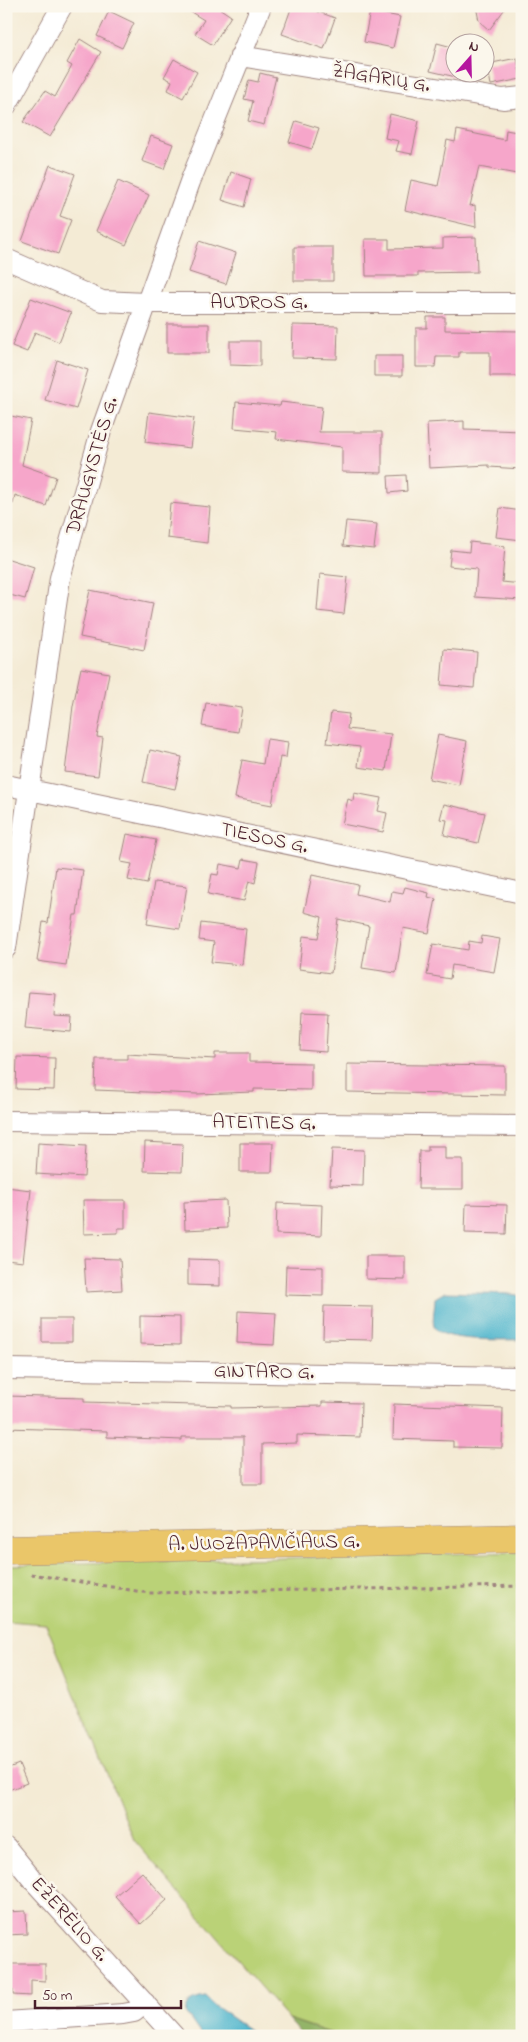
<svg xmlns="http://www.w3.org/2000/svg" width="528" height="2042" font-family="'Indie Flower',sans-serif">
<rect width="100%" height="100%" fill="#fbf7ec"/>
<filter id="ink" filterUnits="userSpaceOnUse"><feTurbulence type="fractalNoise" baseFrequency=".02" numOctaves="2"/><feDisplacementMap in="SourceGraphic" scale="10" xChannelSelector="R" yChannelSelector="G"/><feConvolveMatrix kernelMatrix="1 2 1 2 8 2 1 2 1" color-interpolation-filters="sRGB"/></filter>
<filter id="wash" filterUnits="userSpaceOnUse"><feTurbulence type="fractalNoise" baseFrequency=".0096" numOctaves="4" result="noise"/><feDisplacementMap in="SourceGraphic" scale="20" xChannelSelector="R" yChannelSelector="G"/><feGaussianBlur stdDeviation="1.12" result="paint"/><feColorMatrix in="noise" values="0 0 0 0 0 0 0 0 0 0 0 0 0 0 0 0 0 1.4 0 .05"/><feComposite in="paint" operator="in"/></filter>
<g filter="url(#wash)">
<rect width="100%" height="100%" fill="#f4ebd5"/>
<path fill="#bad277" stroke="#827851" d="M522,1552v484h-183l-51,-17 -154,-179 -88,-216 -40,-3v-56z"/>
<path fill="#93b468" stroke="#6e6a4a" d="M288,2019l51,17h-36z"/>
<path fill="#4fb6cd" stroke="#4c6a7c" d="M445,1292l66,2 11,2v44c-16,-1 -83,3 -88,-14 -2,-8 1,-20 1,-28z
M205,1997l8,8 45,31h-56l-17,-24c3,-11 9,-13 20,-15z"/>
<g id="blocks">
<path fill="#f6a6ca" d="M181,6h35l15,10 -18,29 -18,-11 9,-14z
M292,6h11l32,12 -11,31 -42,-15z
M476,6h31l-18,24 -10,-9z
M109,11l25,12 -12,25 -25,-12z
M370,11l30,6 -7,31 -29,-6z
M80,39l21,13 -51,85 -27,-15 22,-31 10,6 17,-31 -5,-3z
M437,43l19,5v29l-26,-6z
M517,58l4,21 -30,6 -4,-21z
M174,59l23,13 -14,26 -15,-8 4,-9 -8,-4z
M260,73l16,4 -12,48 -16,-4 5,-20 -9,-2 5,-19 9,2z
M390,114l29,7 -7,33 -16,-3 3,-10 -14,-3z
M296,121l23,7 -7,21 -23,-7z
M457,130l48,10 1,-10 16,3v42l-43,-8 -9,39 5,-1 1,22 -71,-17 6,-30 27,6 9,-46 8,2z
M151,136l22,8 -9,25 -22,-8z
M50,165l25,9 -15,42 11,4 -13,34 -36,-13z
M231,172l20,7 -7,28 -22,-7z
M118,181l31,14 -23,50 -30,-14z
M476,237l1,35 -59,1v3h-52l-1,-37h24v10l54,-1v-10z
M199,241l37,12 -10,31 -37,-12z
M294,247h39v34h-39z
M31,298l40,15 -12,29 -24,-10 -8,20 -15,-6z
M427,317h18v13l77,1v45h-32v-24h-31v5h-23l-1,10h-19v-39h11z
M167,324h42v29h-42z
M293,325l45,1 -1,33 -45,-1z
M230,341h30v25l-30,-1z
M374,356h28v20h-28z
M57,360l31,10 -12,39 -31,-9z
M236,402l44,4 1,-4 41,5 -3,25h63v41l-40,-1v-25l-66,-8 1,-7 -43,-4z
M149,412l45,6 -4,30 -45,-6z
M6,415l25,5 -9,45 34,12 -10,29 -31,-11 -2,9 -7,-1z
M464,421v8l58,2v38l-33,-2v-2l-60,3 -2,-45z
M406,475l1,16 -18,2 -1,-17z
M170,503l40,4 -3,36 -40,-5z
M500,508l22,3v29l-26,-3z
M346,521l31,3 -3,25 -31,-3z
M470,542l35,4 -3,36 20,2v16l-47,-3 2,-28 -28,-3 2,-16 18,2z
M6,558l28,9 -9,32 -19,-5z
M320,574l28,3 -4,37 -27,-3z
M90,590l63,13 -9,47 -64,-13z
M444,649l33,3 -3,36 -33,-3z
M81,668l28,5 -12,64 6,1 -5,38 -33,-4 8,-66z
M206,703l36,5 -4,24 -36,-6z
M331,712l18,2 -2,15 44,5 -5,37 -28,-4 2,-20 -33,-4z
M438,735l29,6 -8,44 -30,-6z
M267,739l21,3 -2,16 -6,-1 -8,48 -37,-7 7,-38 21,4z
M150,750l32,7 -7,32 -32,-7z
M354,793l27,5 -3,13 9,2 -4,19 -41,-8 6,-25 5,2z
M444,804l41,9 -7,30 -34,-8 3,-15 -7,-1z
M127,834l29,6 -9,44 -19,-4 4,-16 -11,-2z
M243,859l16,3 -4,21 -6,-2 -5,20 -36,-7 4,-20 6,1 2,-11 21,4z
M56,867l27,3 -6,45h-3l-8,50 -29,-4 6,-39 5,1z
M312,875l46,10 -2,9 34,8 2,-11 11,2 2,-6 24,6 -1,4 8,2 -7,34 -26,-5 -7,45 -34,-5 7,-42 -31,-7 -7,54 -32,-4 4,-33 15,2 4,-21 -18,-5z
M154,882l33,4 -7,43 -33,-5z
M201,923l45,6 -4,36 -31,-3 3,-20 -15,-2z
M482,936l18,3 -6,33 -42,-7 -2,14 -23,-4 6,-31 35,6 1,-9 12,2z
M29,992l27,2 -2,22 18,1 -1,15 -46,-4z
M302,1012l26,1 -2,39 -26,-2z
M215,1053h34v9l62,1v27l-57,-1v3l-57,2 -102,-4 1,-31h31v-5l88,5z
M17,1057l38,1 -1,32 -38,-1z
M347,1064l158,2v29l-158,-3z
M145,1142l38,2 -1,28 -38,-1z
M38,1143l48,3 -2,31 -48,-3z
M240,1143h33l-1,29h-32z
M428,1146h17v13h18v30h-45l1,-38h9z
M332,1149l32,1 -1,36 -33,-1z
M6,1187l25,3 -8,72 -17,-2z
M83,1200h42v28h-7v5l-34,1z
M226,1200l1,28 -42,2 -1,-28z
M277,1203l45,2 -1,31 -45,-2z
M466,1204l41,1 -1,29 -41,-1z
M366,1256h39v24l-39,-1z
M84,1258l36,1 2,31 -36,2z
M188,1259l32,1v26l-32,-1z
M286,1266l37,1v29l-38,-1z
M324,1306l49,1 -1,33 -49,-1z
M238,1311l38,2 -2,32 -37,-2z
M140,1316l40,1v28l-40,-1z
M42,1319h30v23h-30z
M6,1396l78,2v4l147,4v2l91,-2v-4l39,1 -1,34 -63,-2v8l-35,1v40h-19v-47h-61v3l-75,-3v-6l-101,-3z
M394,1404l109,4 -1,40 -49,-1v-6l-60,-2z
M19,1764l8,19 -21,8v-22z
M142,1872l25,28 -26,24 -26,-28z
M26,1911l1,23 -21,1v-23z
M6,1964h39v17l-14,-1v16l-18,-1v-5h-7z"/>
</g>
</g>
<g filter="url(#ink)">
<use href="#blocks" fill-opacity="0" stroke="#9f8580" stroke-width="1"/>
<g fill="none" stroke-linecap="round" stroke-linejoin="round">
<g stroke="#9f8580" stroke-width="22">
<path id="minor" d="M240,56l263,43 19,-2
M6,106l56,-100
M6,259l96,42 44,2h376
M6,785l516,108
M6,948l54,-370 41,-147 89,-249 71,-176
M6,1121l516,5
M6,1369l516,8
M6,1847l26,32 142,157
M6,2022l117,-8 11,-2 11,-9"/>
</g>
<g stroke="#9f8580" stroke-width="29">
<path id="primary" d="M6,1550l516,-12"/>
</g>
<path stroke="#9f8580" stroke-width="3" stroke-dasharray="4 4" stroke-linecap="butt" d="M31,1574l118,19 373,-7"/>
<use href="#minor" stroke="#fff" stroke-width="20"/>
<use href="#primary" stroke="#eac669" stroke-width="28"/>
</g>
</g>
<g text-anchor="middle" dominant-baseline="central" stroke-width="5" stroke-linejoin="round" paint-order="stroke">
<g font-size="20" fill="#4a1f2b" stroke="#fbf7ec">
<text transform="translate(381 79) rotate(9)">ŽAGARIŲ G.</text>
<text x="259" y="303">AUDROS G.</text>
<text transform="translate(93 466) rotate(-74)">DRAUGYSTĖS G.</text>
<text transform="translate(264 839) rotate(12)">TIESOS G.</text>
<text transform="translate(264 1124) rotate(1)">ATEITIES G.</text>
<text transform="translate(264 1373) rotate(1)">GINTARO G.</text>
<text transform="translate(264 1544) rotate(-1)">A. JUOZAPAVIČIAUS G.</text>
<text transform="translate(69 1920) rotate(48)">EŽERĖLIO G.</text>
</g>
</g>
<rect width="528" height="2042" fill="none" stroke="#fbf7ec" stroke-width="25"/>
<g transform="translate(470 58) rotate(20)"><circle r="24" fill="#fbf7ec" stroke="#b4a19f"/>
<path d="M0-4L9 19L0 12L-9 19Z" fill="#b5179e"/>
<text y="-8" font-size="14" font-weight="bold" text-anchor="middle" fill="#4a1f2b">N</text>
</g>
<path d="M35 2000v8h146v-8" fill="none" stroke="#4a1f2b" stroke-width="2.5"/>
<text x="42" y="2000" font-size="15" fill="#4a1f2b" stroke="#fbf7ec" stroke-width="4" paint-order="stroke">50 m</text>
</svg>
